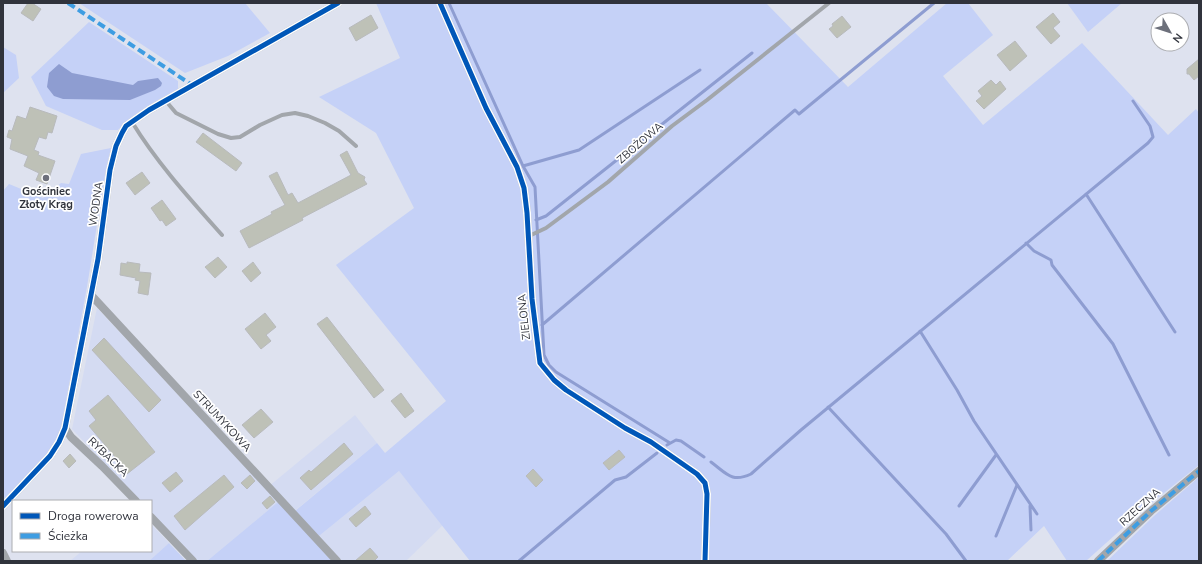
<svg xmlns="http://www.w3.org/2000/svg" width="1202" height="564" font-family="'Nunito Sans',sans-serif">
<rect width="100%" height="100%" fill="#dee2ef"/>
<path fill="#d4dbf2" d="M97,308l181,194 -71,59h-10l-46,-49v-11h-11l-68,-72z
M355,415l22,28 -85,70 -24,-26z
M399,471l44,54 -37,36h-64l-23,-25z
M151,524l18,19 -20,18h-79l12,-10h69z"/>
<path fill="#c5d1f7" d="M79,3h166l25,30 -42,23 -43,17z
M376,3h390l82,84 99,-84h21l25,32 -50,41 40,49 99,-82 86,92 28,-26 3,4v352l-55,44 -58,52h-19l-23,-35 -37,35h-537l-71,-90 -80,65 -24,-25 82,-68 8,10 61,-52 -110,-136 78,-57 -38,-75 -57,-36 81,-39z
M1067,3h55l-34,29z
M89,22l89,59v8c-22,12 -42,22 -60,41h-16l-56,-24 -15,-29z
M3,47l13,8 3,23 -16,15z
M111,148l-5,21 -19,118 -26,141 -6,15 -9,12 -43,45v-309l6,-7 34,14 18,-15 8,1 12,-30z
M1199,477v84h-92l47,-45z
M278,502l54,59h-125z
M169,543l17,18h-37z"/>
<path fill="#8e9dd1" d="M59,64l13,9 61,12 5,-4 20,-3 4,5 -1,3 -6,4 -25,10 -67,-1 -9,-3 -7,-9 2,-14z"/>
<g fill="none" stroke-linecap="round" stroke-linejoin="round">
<path stroke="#8e9dd1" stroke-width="3" d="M449,3l74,163 12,21 9,168 5,10 7,7 114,71
M523,166l56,-16 121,-80
M1086,194l89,138
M536,220l10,-4 206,-163
M1026,243l8,8 17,9 1,5 61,79 56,111
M542,325l253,-215 4,4 135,-111
M920,331l37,59 17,31 63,93
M828,407l118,127 20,27
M667,445l9,-5 5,1 23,16
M711,462c16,12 21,21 40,12l50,-44 347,-287 5,-6 -3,-11 -17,-25
M959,506l37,-51
M1030,506l1,24
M996,536l21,-51
M519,561l96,-81 11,-3 31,-24"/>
</g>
<path fill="#bec1b7" stroke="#b8babc" d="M28,3h4l9,6 -8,12 -12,-8z
M1053,13l7,9 -7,6 7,8 -9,8 -15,-17z
M371,15l7,13 -22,13 -7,-13z
M842,16l9,11 -14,11 -8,-9 4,-3 -1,-2z
M1015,41l12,15 -17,15 -13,-16z
M1199,59v17l-5,4 -5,-6h-2v-5z
M991,80l5,5 4,-4 6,8 -22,20 -8,-8 6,-5 -4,-5z
M30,107l27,9 -5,17 -4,-1 -2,7 -7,-2 -5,13 5,2 -1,3 17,6 -8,23 -11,-4 3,-7 -15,-7 4,-10 -18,-7 2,-10 -5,-2 2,-7 3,1 5,-15 9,3z
M203,133l39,30 -6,8 -40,-29z
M347,151l11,22 7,4 -1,3 3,4 -65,34 1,2 -54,28 -9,-17 32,-17 -1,-2 14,-7 -16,-29 8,-4 11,23 4,-2 6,10 53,-28 -11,-20z
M142,172l8,11 -15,12 -9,-12z
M162,200l14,19 -10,7 -4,-6 -2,1 -9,-13z
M218,257l9,10 -12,11 -10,-11z
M127,262l13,2 -1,8 12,1 -3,22 -10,-2 2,-12 -5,-1 1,-2 -16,-3 1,-12 6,1z
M253,262l8,11 -10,9 -9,-11z
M265,313l11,14 -10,8 5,6 -10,8 -16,-20z
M327,317l57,73 -10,8 -57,-74z
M104,338l57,62 -12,12 -57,-62z
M401,393l13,18 -9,7 -14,-17z
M108,395l47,57 -28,22 -14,-16 2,-1 -26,-31 7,-6 -7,-9z
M261,409l12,13 -19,16 -12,-13z
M344,443l9,11 -42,36 -11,-12 9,-8 2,2z
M619,450l6,7 -16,13 -6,-7z
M70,454l6,7 -7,7 -6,-7z
M533,469l10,11 -7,7 -10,-11z
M176,472l7,9 -13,11 -8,-9z
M224,475l10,12 -49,43 -11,-14z
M250,475l5,6 -8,8 -6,-6z
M270,496l5,6 -8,7 -5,-6z
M365,506l6,8 -15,13 -7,-8z
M370,548l8,9 -4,4h-19z"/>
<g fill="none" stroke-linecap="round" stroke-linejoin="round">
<path stroke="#a2a6ab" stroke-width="4" d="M165,100l11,13 42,21 13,4 9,-1 20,-12 22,-10 13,-2 13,3 17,7 14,8 17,15
M132,122c25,41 58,77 90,113
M529,236l17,-8 62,-46 64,-56 35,-26 122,-97"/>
<path stroke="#a2a6ab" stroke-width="8" d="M440,3l46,105 31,59 7,21 3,25 5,86 8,64 14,17 12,10 59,38 26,14 46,32 8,9 2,11 -2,67
M92,296l245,265
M65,428l6,9 31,29 34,35
M3,506l47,-50 9,-14 6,-14 33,-169 12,-89 6,-24 6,-13 4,-7 23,-16 189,-107
M151,517l42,44
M3,553l4,8
M1098,561l53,-50 48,-40"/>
<path stroke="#3e9de2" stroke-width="4" stroke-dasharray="8 4" stroke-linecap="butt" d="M68,3l124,82
M1098,561l53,-50 48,-40"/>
<g stroke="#fff" stroke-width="8">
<path id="cycleway" d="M440,3l46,105 31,59 7,21 3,25 5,86 8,64 14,17 12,10 59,38 26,14 46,32 8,9 2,11 -2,67
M3,506l47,-50 9,-14 6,-14 33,-169 12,-89 6,-24 6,-13 4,-7 23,-16 189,-107"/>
</g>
<use href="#cycleway" stroke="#0057b8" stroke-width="5"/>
</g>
<circle fill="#6d707b" stroke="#fff" stroke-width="1.5" cx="46" cy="178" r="4"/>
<g text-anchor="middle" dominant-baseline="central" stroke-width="3.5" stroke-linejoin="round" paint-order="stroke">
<g font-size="11" fill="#30333c" stroke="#fff">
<text transform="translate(640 143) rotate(-41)">ZBOŻOWA</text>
<text transform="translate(96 204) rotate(-82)">WODNA</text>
<text transform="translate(524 317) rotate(-96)">ZIELONA</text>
<text transform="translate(222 421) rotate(47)">STRUMYKOWA</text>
<text transform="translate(108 457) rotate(44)">RYBACKA</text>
<text transform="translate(1140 507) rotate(-42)">RZECZNA</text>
</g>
<g font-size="11" font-weight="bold" fill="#30333c" stroke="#fff">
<text x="46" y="191">Gościniec<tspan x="46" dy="13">Złoty Krąg</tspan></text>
</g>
</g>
<rect width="1202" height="564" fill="none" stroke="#30333c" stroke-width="8"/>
<rect x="12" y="500" width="140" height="52" fill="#ffffff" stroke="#acadb1"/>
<rect x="20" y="513" width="20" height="6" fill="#0057b8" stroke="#acadb1"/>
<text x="48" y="520" font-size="12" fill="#30333c">Droga rowerowa</text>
<rect x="20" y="533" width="20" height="6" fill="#3e9de2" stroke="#acadb1"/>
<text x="48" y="540" font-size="12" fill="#30333c">Ścieżka</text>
<g transform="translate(1170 32) rotate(129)"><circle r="19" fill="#ffffff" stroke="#acadb1"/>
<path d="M0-3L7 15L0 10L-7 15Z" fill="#6d707b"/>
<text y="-6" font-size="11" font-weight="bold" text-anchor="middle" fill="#30333c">N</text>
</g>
</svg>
